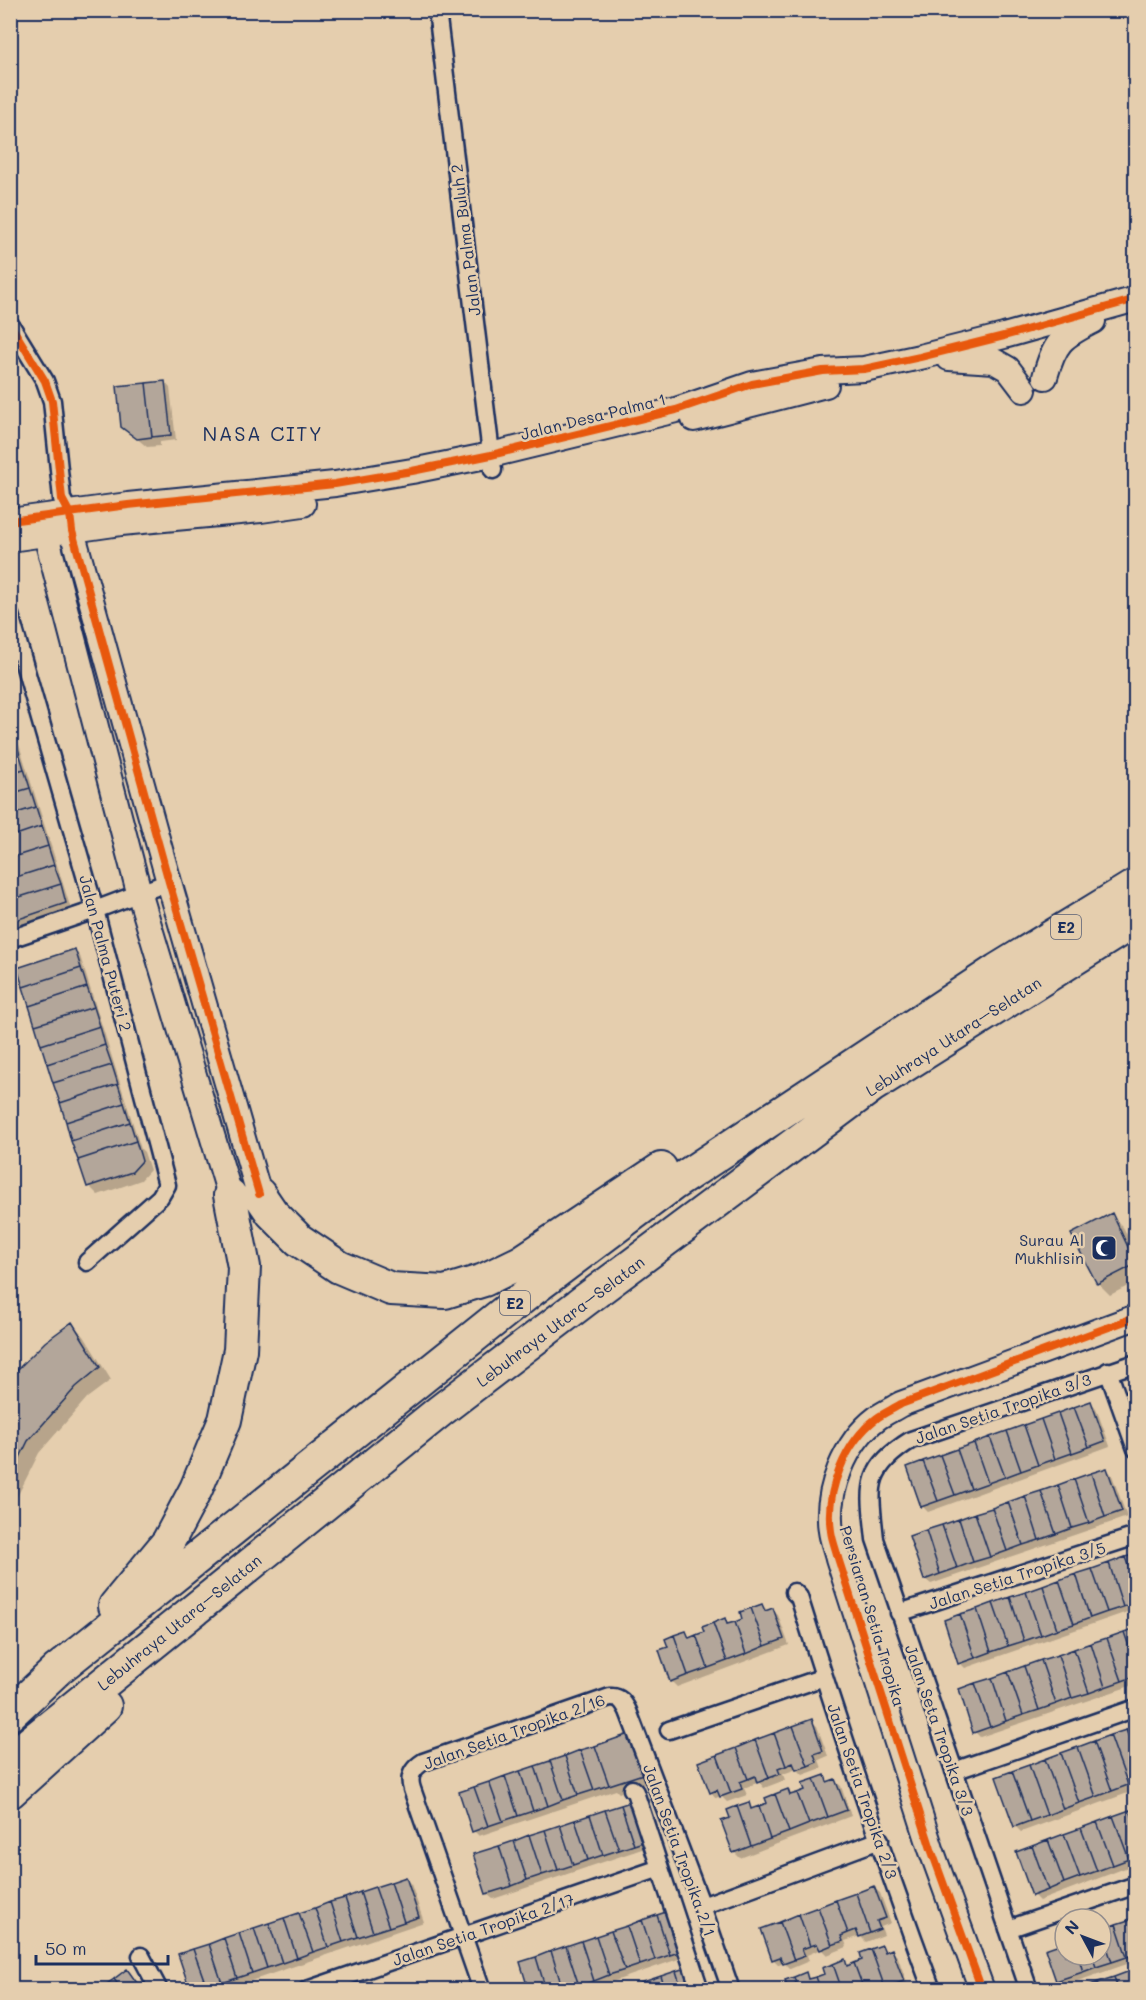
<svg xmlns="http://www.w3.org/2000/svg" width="1146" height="2000" font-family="Mali,sans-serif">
<rect width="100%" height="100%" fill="#e5ceae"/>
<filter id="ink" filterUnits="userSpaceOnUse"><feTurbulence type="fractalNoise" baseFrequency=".0167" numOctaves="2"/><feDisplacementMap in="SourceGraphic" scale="12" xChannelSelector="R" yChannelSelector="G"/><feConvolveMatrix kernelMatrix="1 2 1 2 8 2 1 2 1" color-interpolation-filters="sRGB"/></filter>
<g filter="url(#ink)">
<path fill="#0003" d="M165,382l5,6 6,52 -16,2v4l-13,1 -25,-21z
M10,716l61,193 -56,18 -5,-4z
M75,951l5,5 61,193 3,3 6,18 -9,10 -43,15 -9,-9z
M1111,1215l12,12 13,25v30l-26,13 -12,-12z
M72,1324l12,12 27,44 -24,18 -48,55 -29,58v-132z
M1091,1402l5,6 14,38 -182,66 -6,-6z
M1107,1469l5,6 15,42 -196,67 -6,-5z
M1136,1555v54l-171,59 -5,-5z
M762,1605l6,6 4,-1 6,5 11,30 -112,42 -6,-6 -1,-33 16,-15 6,6 14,-6 19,-13 5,5 14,-5z
M1136,1629v55l-156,53 -5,-5z
M811,1721l6,5 11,30 -9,4 3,8 -19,7 -6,-6 -14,5 2,6 -21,8 -5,-6 -15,6 3,7 -20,7 -6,-6 -5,2 -5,-6z
M1136,1728v62l-115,42 -6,-6z
M629,1736l21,46 -31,11 -3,-3 -137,46 -5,-5z
M824,1777l6,5 5,-1 6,5 10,30 -111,42 -6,-6 -2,-33 16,-16 6,7 15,-6 18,-13 5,5 15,-5z
M635,1802l19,43 -161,54 -6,-5z
M1136,1809v55l-97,37 -6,-6z
M405,1879l6,5 13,38 -200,68h-32z
M874,1888l6,5 11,30 -10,4 3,8 -18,7 -6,-6 -15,5 2,6 -20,8 -6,-6 -14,6 2,6 -19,8 -6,-6 -5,2 -6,-6z
M672,1912l18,43 -101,35h-69z
M1136,1919v42l-73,25 -5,-6 7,-36v11h36v-24z
M882,1947l6,6 4,-2 6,6 10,29 -8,4h-112l17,-16 6,6 15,-5 18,-14 5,5 15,-5z"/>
<path fill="#b3a69a" stroke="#1b2f5e" stroke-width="1.5" d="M165,381l6,54 -19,2 -6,-54z
M146,383l6,54 -15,2 -16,-12 -4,-41z
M10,730l8,19 -8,3z
M18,749l6,20 -14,4v-21z
M24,769l6,19 -20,6v-21z
M30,788l6,19 -26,8v-21z
M36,807l6,19 -32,11v-22z
M42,826l6,20 -38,12v-21z
M48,846l6,19 -44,14v-21z
M54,865l7,19 -51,16v-21z
M61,884l5,19 -56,19v-22z
M75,949l6,19 -58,19 -6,-19z
M81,968l6,19 -58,19 -6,-19z
M87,987l7,20 -59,18 -6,-19z
M94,1007l6,19 -59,19 -6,-20z
M100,1026l5,19 -58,19 -6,-19z
M105,1045l7,20 -59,18 -6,-19z
M112,1065l6,19 -58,19 -7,-20z
M118,1084l6,19 -58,19 -6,-19z
M124,1103l6,19 -59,19 -5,-19z
M130,1122l6,19 -58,19 -7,-19z
M136,1141l6,20 -10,11 -45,15 -9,-27z
M1112,1213l24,51 -39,20 -26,-50z
M72,1322l28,45 -24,20 -48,54 -18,37v-101l35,-35z
M1091,1401l14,40 -16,6 -15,-40z
M1074,1407l15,40 -17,6 -14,-40z
M1058,1413l14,40 -17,6 -14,-40z
M1041,1419l14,40 -17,6 -14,-40z
M1024,1425l14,40 -17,6 -14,-40z
M1007,1431l14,40 -16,6 -15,-40z
M990,1437l15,40 -17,6 -14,-40z
M974,1443l14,40 -17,6 -14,-40z
M957,1449l14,40 -16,6 -15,-40z
M940,1455l15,40 -17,6 -15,-40z
M923,1461l15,40 -17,6 -14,-40z
M1107,1468l15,43 -17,6 -14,-44z
M1091,1473l14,44 -16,6 -15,-44z
M1074,1479l15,44 -17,5 -14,-43z
M1058,1485l14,43 -16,6 -15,-43z
M1041,1491l15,43 -17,6 -14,-44z
M1025,1496l14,44 -16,5 -15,-43z
M1008,1502l15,43 -16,6 -15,-43z
M992,1508l15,43 -17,6 -15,-44z
M975,1513l15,44 -17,5 -14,-43z
M959,1519l14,43 -16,6 -15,-43z
M942,1525l15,43 -17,6 -14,-44z
M926,1530l14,44 -16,6 -15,-44z
M1136,1554v34l-11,-31z
M1125,1557l11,31v14l-13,5 -14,-44z
M1109,1563l14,44 -16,5 -15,-43z
M1092,1569l15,43 -17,6 -14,-44z
M1076,1574l14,44 -16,6 -15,-44z
M1059,1580l15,44 -17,5 -14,-43z
M1043,1586l14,43 -16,6 -15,-43z
M1026,1592l15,43 -17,6 -14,-44z
M1010,1597l14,44 -16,5 -15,-43z
M993,1603l15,43 -17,6 -14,-43z
M762,1604l3,7 8,-3 11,31 -19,7 -14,-38z
M751,1608l14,38 -19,8 -11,-32 7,-3 -2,-7z
M977,1609l14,43 -16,6 -15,-44z
M960,1614l15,44 -17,6 -14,-44z
M725,1618l2,6 8,-2 11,32 -19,7 -14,-38z
M713,1623l14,38 -19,7 -12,-33 8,-3 -2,-5z
M1136,1628v39l-12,-35z
M686,1631l3,7 7,-3 12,33 -20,7 -14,-40z
M1124,1632l12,35v9l-14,5 -15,-43z
M674,1635l14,40 -18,7 -11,-32 9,-3 -3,-8z
M1107,1638l15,43 -17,6 -14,-44z
M1091,1643l14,44 -16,6 -15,-44z
M1074,1649l15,44 -17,5 -14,-43z
M1058,1655l14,43 -16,6 -15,-44z
M1041,1660l15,44 -17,6 -15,-44z
M1024,1666l15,44 -16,5 -15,-43z
M1008,1672l15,43 -17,6 -14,-43z
M992,1678l14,43 -16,6 -15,-44z
M975,1683l15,44 -17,6 -14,-44z
M812,1719l11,32 -9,3 3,8 -9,4 -15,-40z
M793,1726l15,40 -12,4 -3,-7 -7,3 -12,-33z
M1136,1726v29l-10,-25z
M1126,1730l10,25v28l-8,2 -18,-50z
M774,1733l12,33 -8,3 2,5 -11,4 -14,-38z
M629,1734l14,40 -34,11 -14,-39z
M1110,1735l18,50 -16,6 -18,-50z
M755,1740l14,38 -12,5 -2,-7 -7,3 -12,-31z
M1094,1741l18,50 -16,6 -18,-50z
M595,1746l14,39 -15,5 -14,-40z
M1078,1747l18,50 -17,6 -18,-50z
M736,1748l12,31 -8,3 2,7 -11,4 -14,-38z
M580,1750l14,40 -16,5 -13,-39z
M1061,1753l18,50 -16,6 -18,-50z
M717,1755l14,38 -11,4 -3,-7 -7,3 -12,-31z
M565,1756l13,39 -15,5 -13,-39z
M1045,1759l18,50 -16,6 -18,-50z
M550,1761l13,39 -15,6 -13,-40z
M1029,1765l18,50 -17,6 -18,-50z
M535,1766l13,40 -15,5 -13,-40z
M520,1771l13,40 -15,5 -13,-40z
M1012,1771l18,50 -16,6 -18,-50z
M825,1775l2,7 8,-3 12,31 -19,7 -14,-38z
M505,1776l13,40 -15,5 -14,-39z
M814,1779l14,38 -19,7 -12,-31 8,-3 -3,-7z
M489,1782l14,39 -15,5 -14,-39z
M474,1787l14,39 -16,6 -13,-40z
M788,1789l2,6 7,-2 12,31 -20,8 -14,-38z
M775,1794l14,38 -19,7 -11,-33 8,-3 -2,-5z
M636,1800l13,40 -15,5 -13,-40z
M749,1802l2,7 8,-3 11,33 -19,7 -14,-40z
M621,1805l13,40 -15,5 -14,-40z
M737,1806l14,40 -18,7 -12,-32 9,-3 -3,-8z
M1136,1808v18l-6,-16z
M605,1810l14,40 -16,5 -13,-40z
M1130,1810l6,16v31l-7,2 -16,-43z
M590,1815l13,40 -15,5 -13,-40z
M1113,1816l16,43 -16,6 -16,-43z
M575,1820l13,40 -15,5 -13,-40z
M1097,1822l16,43 -16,6 -16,-43z
M560,1825l13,40 -15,5 -13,-40z
M1081,1828l16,43 -17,6 -16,-43z
M545,1830l13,40 -16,5 -13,-40z
M1064,1834l16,43 -16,6 -16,-43z
M529,1835l13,40 -15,5 -13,-39z
M1048,1840l16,43 -16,7 -16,-44z
M514,1841l13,39 -15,6 -13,-40z
M499,1846l13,40 -26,8 -13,-40z
M1032,1846l16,44 -16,6 -16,-44z
M406,1877l13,40 -15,5 -13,-40z
M391,1882l13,40 -15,5 -14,-40z
M874,1886l12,32 -9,3 3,8 -10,4 -14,-40z
M375,1887l14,40 -16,5 -13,-40z
M360,1892l13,40 -15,5 -13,-39z
M856,1893l14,40 -11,4 -3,-7 -8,3 -12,-33z
M345,1898l13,39 -15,5 -13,-40z
M836,1900l12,33 -7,3 2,5 -11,4 -14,-38z
M330,1902l13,40 -15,5 -13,-39z
M818,1907l14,38 -12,5 -3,-6 -7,2 -11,-32z
M315,1908l13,39 -15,5 -14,-39z
M672,1910l13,40 -15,5 -13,-40z
M299,1913l14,39 -16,6 -13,-40z
M799,1914l11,32 -8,3 3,7 -11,4 -14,-38z
M657,1915l13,40 -15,5 -13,-40z
M284,1918l13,40 -15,5 -13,-40z
M1132,1919l4,12v23l-9,3 -11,-33z
M642,1920l13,40 -15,5 -13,-39z
M780,1922l14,38 -11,4 -3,-7 -8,3 -11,-31z
M269,1923l13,40 -15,5 -13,-40z
M1116,1924l11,33 -15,5 -11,-32z
M627,1926l13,39 -15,5 -14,-39z
M254,1928l13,40 -15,5 -13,-40z
M1101,1930l11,32 -16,5 -4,-12h9z
M611,1931l14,39 -16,5 -13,-39z
M239,1933l13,40 -15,5 -13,-40z
M596,1936l13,39 -15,6 -13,-40z
M224,1938l13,40 -15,5 -13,-39z
M581,1941l13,40 -15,5 -13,-40z
M1065,1942v13h13l5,17 -27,9 -11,-32z
M209,1944l13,39 -15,5 -14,-39z
M882,1945l3,7 7,-3 12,32 -19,7 -14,-39z
M566,1946l13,40 -16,4 -12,-39z
M193,1949l14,39 -4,2h-13l-12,-36z
M871,1949l14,39 -5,2h-16l-10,-27 8,-3 -2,-7z
M551,1951l12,39h-17l-10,-33z
M1078,1955h14l4,12 -13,5z
M536,1957l10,33h-27l-1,-2 9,-3 -7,-23z
M845,1959l2,7 7,-3 10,27h-22l-9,-26z
M833,1964l9,26h-21l-5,-13 8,-3 -2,-6z
M691,1966l8,24h-17l-6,-19z
M127,1969l15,21h-20l-8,-11z
M1136,1969v19l-6,-17z
M676,1971l6,19h-17l-4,-14z
M1130,1971l6,19h-18l-4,-13z
M806,1972l2,7 8,-2 5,13h-23l-4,-13z
M661,1976l4,14h-17l-2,-9z
M794,1977l4,13h-14l4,-2 -3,-8z
M1114,1977l4,13h-17l-3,-8z
M114,1979l8,11h-20l-1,-2z
M646,1981l2,9h-17l-1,-3z
M1098,1982l3,8h-18v-2z"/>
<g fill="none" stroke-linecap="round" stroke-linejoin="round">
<g stroke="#1b2f5e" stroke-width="21">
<path id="street" d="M437,10l56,460
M10,324l35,57 7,20 10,98 8,15
M10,615l85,295 72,275 -7,12 -73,65
M10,939l85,-29 74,-28
M1108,1371l28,78
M794,1592l5,5c41,132 85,263 133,393
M899,1613l237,-77
M669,1730l155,-53
M954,1771l182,-63
M632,1789l3,3 65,198
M702,1906l178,-66
M1008,1929l128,-44
M141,1956l18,34
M307,1990l353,-122
M482,1990l-70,-201c-4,-12 0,-20 11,-27l187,-65c10,-1 14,6 18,14l74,195 29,84
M1029,1990l-154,-451c-5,-50 -12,-69 36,-99l225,-77"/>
</g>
<g stroke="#1b2f5e" stroke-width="28">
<path id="secondary" d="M949,358l45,3 14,8 16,21
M1045,377c10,-35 16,-40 48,-56
M694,419l132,-34
M70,514l2,17 97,351 90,312
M10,521l118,-16 207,-21 77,-13 79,-16 185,-45 76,-26 71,-13 41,-2 56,-12 84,-21 132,-37
M47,521l-1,14 93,357 91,303
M10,539l111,-16 140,-13 42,-6
M982,1990l-51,-141 -93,-291c-2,-9 -6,-18 -7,-27 -6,-39 14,-89 46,-113 7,-5 16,-9 24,-14l235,-87"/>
</g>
<g stroke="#1b2f5e" stroke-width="36">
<path id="highway" d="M259,1194l13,19 27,27 40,27 52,22 54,3 39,-12 37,-18 140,-93
M115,1606l53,-64 28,-53 29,-69 15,-70 4,-83 -14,-72
M10,1714l48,-45 474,-379 140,-105 325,-215 139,-85
M10,1759l430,-348 144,-110 288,-215 264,-166
M10,1792l95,-86"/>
</g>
<use href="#street" stroke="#e5ceae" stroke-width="16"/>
<use href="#secondary" stroke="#e5ceae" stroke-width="24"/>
<use href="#highway" stroke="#e5ceae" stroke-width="32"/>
<g stroke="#e5ceae" stroke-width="11">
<path id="cycleway" d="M10,324l35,57 7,20 10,98 8,15 2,17 97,351 90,312
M10,521l118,-16 207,-21 77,-13 79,-16 185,-45 76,-26 71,-13 41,-2 56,-12 84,-21 132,-37
M982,1990l-51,-141 -93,-291c-2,-9 -6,-18 -7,-27 -6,-39 14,-89 46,-113 7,-5 16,-9 24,-14l235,-87"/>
</g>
<use href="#cycleway" stroke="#e8590c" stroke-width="8"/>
</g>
</g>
<defs>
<g id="mosque-square" transform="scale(1.35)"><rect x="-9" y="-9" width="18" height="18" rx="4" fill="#1b2f5e" stroke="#e5ceae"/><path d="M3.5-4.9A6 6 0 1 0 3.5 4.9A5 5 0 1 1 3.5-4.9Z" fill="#fff"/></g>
</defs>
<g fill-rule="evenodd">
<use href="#mosque-square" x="1104" y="1248"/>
</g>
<g text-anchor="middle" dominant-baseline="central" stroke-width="5" stroke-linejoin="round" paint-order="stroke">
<g fill="#e5ceae" stroke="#585f76" stroke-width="1.5">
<rect x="1051" y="915" width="30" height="24" rx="4.5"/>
<rect x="500" y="1291" width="30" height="24" rx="4.5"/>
</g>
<g font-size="15" font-weight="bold" fill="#1b2f5e">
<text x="1066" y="927">E2</text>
<text x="515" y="1303">E2</text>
</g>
<g font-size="16" fill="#1b2f5e" stroke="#e5ceae">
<text transform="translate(465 240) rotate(-97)">Jalan Palma Buluh 2</text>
<text transform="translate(593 416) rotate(-14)">Jalan Desa Palma 1</text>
<text transform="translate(106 953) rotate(75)">Jalan Palma Puteri 2</text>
<text transform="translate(953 1036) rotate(-33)">Lebuhraya Utara–Selatan</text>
<text transform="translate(560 1321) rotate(-37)">Lebuhraya Utara–Selatan</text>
<text transform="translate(1003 1408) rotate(-19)">Jalan Setia Tropika 3/3</text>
<text transform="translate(1017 1575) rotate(-18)">Jalan Setia Tropika 3/5</text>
<text transform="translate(873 1616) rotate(73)">Persiaran Setia Tropika</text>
<text transform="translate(179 1622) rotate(-39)">Lebuhraya Utara–Selatan</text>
<text transform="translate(940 1730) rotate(71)">Jalan Seta Tropika 3/3</text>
<text transform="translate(514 1731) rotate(-20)">Jalan Setia Tropika 2/16</text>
<text transform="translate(863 1791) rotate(71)">Jalan Setia Tropika 2/3</text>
<text transform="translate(680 1850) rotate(70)">Jalan Setia Tropika 2/1</text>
<text transform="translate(483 1929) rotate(-19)">Jalan Setia Tropika 2/17</text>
</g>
<g font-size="16" fill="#1b2f5e" stroke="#e5ceae" text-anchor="end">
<text x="1084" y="1239">Surau Al<tspan x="1084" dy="18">Mukhlisin</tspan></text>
</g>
<g font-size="20" letter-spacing="1.5" fill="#1b2f5e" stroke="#e5ceae">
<text x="263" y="433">NASA CITY</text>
</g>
</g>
<rect width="1146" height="2000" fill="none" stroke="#e5ceae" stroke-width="36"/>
<rect x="18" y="18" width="1110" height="1964" fill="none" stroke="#1b2f5e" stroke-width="2" filter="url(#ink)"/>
<g transform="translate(1083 1937) rotate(311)"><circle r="28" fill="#e5ceae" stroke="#948e8e" stroke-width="1.5"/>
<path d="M0-4.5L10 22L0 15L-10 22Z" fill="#1b2f5e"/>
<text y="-9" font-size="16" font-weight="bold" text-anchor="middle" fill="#1b2f5e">N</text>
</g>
<path d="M36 1955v9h132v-9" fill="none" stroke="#1b2f5e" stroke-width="3"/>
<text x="45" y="1955" font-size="18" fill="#1b2f5e" stroke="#e5ceae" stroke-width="4.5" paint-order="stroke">50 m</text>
</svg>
